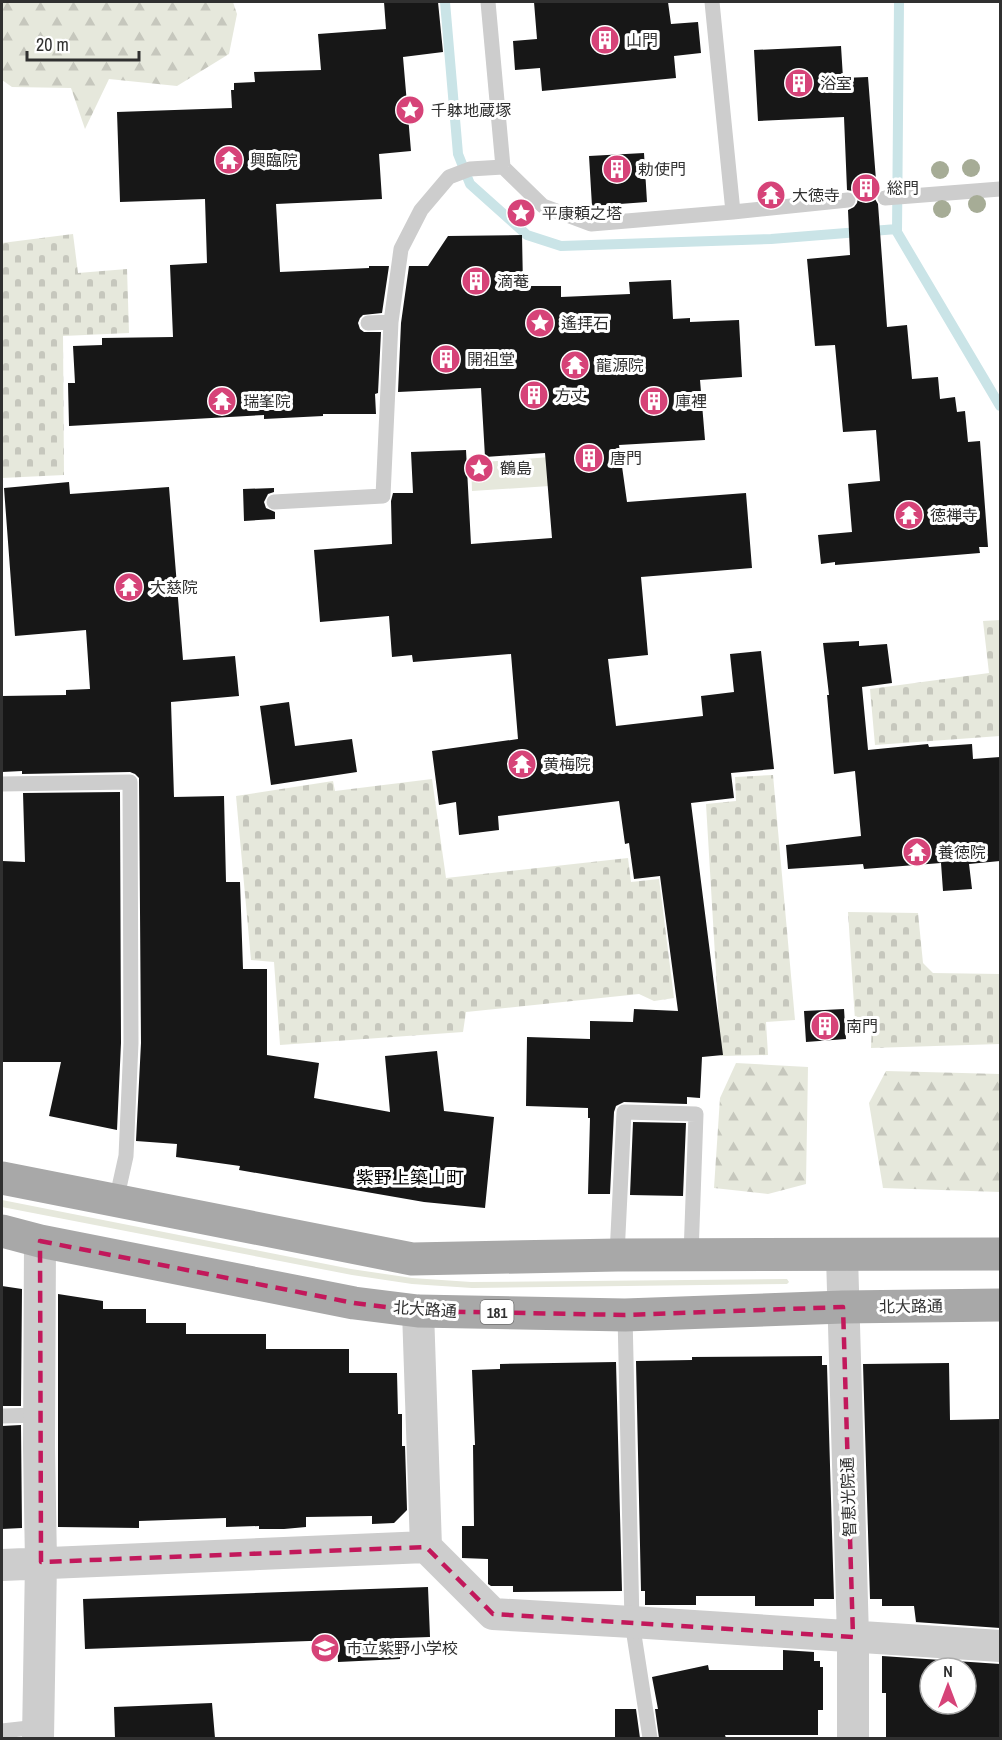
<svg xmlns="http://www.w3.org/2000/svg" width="1002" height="1740" font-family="'Archivo Narrow','Noto Sans JP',sans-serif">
<defs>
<pattern id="forest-firs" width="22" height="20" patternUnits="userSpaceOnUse" patternTransform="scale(1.5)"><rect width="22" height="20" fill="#e6e8dc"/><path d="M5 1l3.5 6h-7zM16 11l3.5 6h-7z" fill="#c6c7bd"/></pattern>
<pattern id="cemetery-stones" width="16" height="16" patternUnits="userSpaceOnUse" patternTransform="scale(1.5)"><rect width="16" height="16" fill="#e6e8dc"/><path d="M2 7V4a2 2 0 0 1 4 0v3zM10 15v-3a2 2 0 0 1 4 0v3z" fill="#c6c7bd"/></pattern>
</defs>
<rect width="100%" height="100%" fill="#fff"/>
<path fill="#e6e8dc" d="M563,456l2,29 -93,6 -1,-28z
M2,1200l349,69 61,9 59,4 316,-3 2,3 -2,2 -315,4 -60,-4 -60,-9 -350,-68z"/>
<path fill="url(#forest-firs)" d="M2,2h231l4,12 -8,40 -52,32 -68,-7 -24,50 -14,-41 -59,-1 -10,-7z
M736,1063l72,4 -2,117 -38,10 -54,-6 6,-90z
M886,1071l114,3v118l-117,-4 -14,-85z"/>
<path fill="url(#cemetery-stones)" d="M73,234l5,39 49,-4 2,64 -66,3 1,139 -62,3v-235z
M1000,620v116l-125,9 -5,-56 119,-16 -6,-52z
M773,775l22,245 -29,2 2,33 -47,1 -15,-252 30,-3 -1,-24z
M432,779l14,99 182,-20 3,24 28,-3 15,119 -20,3 -15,-7 -173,18 -3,20 -183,13 -6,-83 -23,-2 -15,-164 97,-15 2,10z
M848,912l70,1 5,50 10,10 67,1v70l-129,4 1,-28h-17z"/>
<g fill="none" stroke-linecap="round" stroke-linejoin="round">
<path stroke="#cae4e7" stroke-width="10" d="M445,2l13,152 12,30 57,51 34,11 210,-7 126,-10
M899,2l-2,230 103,174"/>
</g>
<path fill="#171717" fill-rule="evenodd" d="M384,2h54l5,50 -40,5 8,94 -32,3 3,45 -106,5 4,68 89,-4v-2h20l-7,47 -19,2 -3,3 -2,5 2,6 4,3h17l-3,61 -3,1 1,20h-53v2l-59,3v-4l-195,11 -1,-43h7l-2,-37 29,-1v-7l71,-1 -3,-72 37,-2 -2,-64 -85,3 -3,-90 115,-4 -1,-18h3v-7l21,-1 -1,-10 67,-2 -3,-36 68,-5z
M534,2h134l3,22 27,-2 3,31 -27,3 2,22 -134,13 -2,-23 -25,2 -2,-29 24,-2z
M841,46l2,32 25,-1 9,116 -2,6 3,5 9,123 20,-2 5,54 26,-2 2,22 15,-2 2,15 8,-1 3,31 12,-1 8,106h-9l1,6 -145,12v-3l-14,2 -3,-29 34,-3 -4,-48 32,-3 -4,-51 -33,2 -8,-87 -20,1 -8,-87 43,-4 -2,-45 6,-3 3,-4 1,-5 -6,-7 -5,-1 -3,-73 -86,4 -4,-71z
M644,153l3,49 -55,4 -3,-50z
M522,235l1,51h38v11l69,-3 -1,-12 42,-2 2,39 17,-1v4l49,-2 3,57 -42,3 5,60 -86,5 8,57 119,-9 6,75 -111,9 7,78 -40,4 8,67 87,-10 -2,-20 33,-4 -4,-38 31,-3 13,118 -43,4 3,25 -43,5 32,252 -21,2 -2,41 -13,-1v7l-63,-2 -8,4 -2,6 -4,82h-22l2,-76h-2v-10l-62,-2 1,-69 63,2v-18l43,1 1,-13 44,2 -18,-135 -26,3 -5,-36 -4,1 -6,-43 -121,15 1,14 -40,5 -3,-33 -17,3 -7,-54 86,-12 -7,-85 -98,8 -1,-7 -20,2 -3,-41 -69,6 -6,-72 78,-6 -1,-43 2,-8h20l-2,-41 55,-2 5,94 81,-6 -7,-85 -60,4 -4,-69 -83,4 3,-69 8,-57h19l20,-30z
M69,482l1,12 99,-7 14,173 52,-4 4,40 -68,6 3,95 50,-1 2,86h14l3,87h24v86l52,8 -5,35 76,14 -5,-56 52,-5 7,60 50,6 -9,91 -61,-6 -185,-32 1,-4 -64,-9 1,-13 -41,-3 5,-98 -2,-265 -4,-4 -5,-2 -108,2v-3l-20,1v-76l64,-1v-5l24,-1 -4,-59 -71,6 -11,-148z
M274,488v4l-6,2 -4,8 2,6 9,4v7l-31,2 -1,-32z
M859,641v5l28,-2 5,39 -30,4 6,63 60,-6 1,3 43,-3 1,15 27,-2v104l-31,3 3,25 -29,2 -2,-28 -77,6 -1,-5 -75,5 -2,-24 75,-9 -6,-65 -21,3 -7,-79h2l-6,-52z
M289,702l6,44 57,-7 5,33 -86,13 -11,-79z
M120,792l1,251 -4,87 -68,-14 12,-54h-59v-201l23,1 -2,-69z
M844,1009l2,30 -40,3 -2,-31z
M633,1122l53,1 -3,73 -53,-1z
M2,1286l20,3 -1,117h-19z
M58,1294l45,7v8h43v14h40v11h80v15h83v24h48l1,41h4v32h3l2,64 -13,13 -22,1v-8l-66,1v10l-22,2h-25v-3l-33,1v-9l-87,3v7l-81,-1z
M822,1356v9h5l7,234h-20v7h-59v-10h-59v9h-51v-14h-4l-5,-230 56,-1v-3z
M616,1362l6,229 -109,1v-6h-22l-3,-2v-25l-26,-1v-32h12l-1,-81h2l-3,-75 28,-1v-5z
M949,1363l1,57 50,-1v209l-85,-6h1l-2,-16h-32v-7h-12l-7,-235z
M21,1425l1,103 -20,1v-103z
M428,1587l2,50 -30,1v21l-62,3 -1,-22 -252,9 -2,-50z
M783,1650l31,2v9h6v6h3v43h-5v25h-93l1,3h-67l-4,-29h3l-6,-32 56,-12 1,5h74z
M882,1656l118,8v56l-1,18h-47l1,-1h-67v-44h-4zM930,1668h36v36h-36z
M212,1703l3,35h-100l-1,-31z
M615,1709h21l4,29h-25z"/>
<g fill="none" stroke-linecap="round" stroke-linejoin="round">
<path stroke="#cdcdcd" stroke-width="15" d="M488,2l15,165 40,39 48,18 142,-12 115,-12
M712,2l21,210
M885,198l115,-9
M368,323l23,-1
M274,502l109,-6 8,-174 10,-73 20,-39 28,-33 21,-8 33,-2
M2,784l128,-2 1,261 -5,113 -10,45
M617,1255l7,-143 72,2 -5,141
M625,1315l7,307 18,116
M2,1416l37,-1
M2,1731l36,-4"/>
<path stroke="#cdcdcd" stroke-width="32" d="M842,1256l11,381v101
M418,1311l8,236
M2,1565l424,-18 67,67 139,8 368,24
M38,1738l3,-176 -2,-115 1,-206"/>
<path stroke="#a8a8a8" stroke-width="33" d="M2,1178l410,81 205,-4 383,-1
M2,1231l38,10 314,62 64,8 207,4 218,-8 157,-2"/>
</g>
<g fill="#a6ac96">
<circle cx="971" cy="168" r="9"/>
<circle cx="940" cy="170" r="9"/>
<circle cx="977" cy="204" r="9"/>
<circle cx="942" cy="209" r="9"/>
</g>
<path fill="none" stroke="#c2185b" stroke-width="4.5" stroke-dasharray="12 8" stroke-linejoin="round" d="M40,1241l314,62 64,8 207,4 218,-8 10,330 -360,-23 -67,-67 -385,15z"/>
<defs>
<g id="building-disc" transform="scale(1.5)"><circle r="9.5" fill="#d64378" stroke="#fff"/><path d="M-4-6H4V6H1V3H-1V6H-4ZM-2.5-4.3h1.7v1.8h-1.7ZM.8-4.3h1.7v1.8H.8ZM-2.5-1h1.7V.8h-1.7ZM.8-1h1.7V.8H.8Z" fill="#fff"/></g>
<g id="sight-disc" transform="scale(1.5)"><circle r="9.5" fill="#d64378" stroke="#fff"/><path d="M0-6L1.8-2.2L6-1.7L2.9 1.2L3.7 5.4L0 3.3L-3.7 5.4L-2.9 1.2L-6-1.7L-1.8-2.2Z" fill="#fff"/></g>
<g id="temple-disc" transform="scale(1.5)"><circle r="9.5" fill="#d64378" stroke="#fff"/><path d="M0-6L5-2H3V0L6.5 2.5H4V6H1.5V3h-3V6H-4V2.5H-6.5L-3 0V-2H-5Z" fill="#fff"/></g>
<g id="school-disc" transform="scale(1.5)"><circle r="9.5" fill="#d64378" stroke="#fff"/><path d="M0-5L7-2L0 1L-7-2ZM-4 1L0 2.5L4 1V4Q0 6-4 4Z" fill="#fff"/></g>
</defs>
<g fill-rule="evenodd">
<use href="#building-disc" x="605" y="40"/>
<use href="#building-disc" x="799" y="83"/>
<use href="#sight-disc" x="410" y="110"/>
<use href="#temple-disc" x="229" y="160"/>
<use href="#building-disc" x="617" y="169"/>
<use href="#building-disc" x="866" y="188"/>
<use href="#temple-disc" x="771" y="195"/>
<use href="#sight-disc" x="521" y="213"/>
<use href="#building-disc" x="476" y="281"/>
<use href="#sight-disc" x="540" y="323"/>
<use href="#building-disc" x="446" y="359"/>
<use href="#temple-disc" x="575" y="365"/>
<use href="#building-disc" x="534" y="395"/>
<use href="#temple-disc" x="222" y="401"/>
<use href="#building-disc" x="654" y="401"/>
<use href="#building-disc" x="589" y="458"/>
<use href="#sight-disc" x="479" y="468"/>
<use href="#temple-disc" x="909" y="515"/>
<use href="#temple-disc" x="129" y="587"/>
<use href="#temple-disc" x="522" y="764"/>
<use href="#temple-disc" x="917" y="852"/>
<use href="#building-disc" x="825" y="1026"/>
<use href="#school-disc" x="325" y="1648"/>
</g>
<g text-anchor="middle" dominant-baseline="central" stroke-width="6" stroke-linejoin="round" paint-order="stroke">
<rect fill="#fff" stroke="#6e6e6e" stroke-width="1.5" x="480.5" y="1300" width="33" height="24" rx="4.5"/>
<g font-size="15" font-weight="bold" fill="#303030">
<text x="497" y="1312">181</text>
</g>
<g font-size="16" fill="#303030" stroke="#fff" text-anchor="start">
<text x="626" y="40">山門</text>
<text x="820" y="83">浴室</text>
<text x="431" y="110">千躰地蔵塚</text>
<text x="250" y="160">興臨院</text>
<text x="638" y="169">勅使門</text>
<text x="887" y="188">総門</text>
<text x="792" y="195">大徳寺</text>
<text x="542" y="213">平康頼之塔</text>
<text x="497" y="281">滴菴</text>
<text x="561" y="323">遙拝石</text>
<text x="467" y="359">開祖堂</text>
<text x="596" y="365">龍源院</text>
<text x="555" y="395">方丈</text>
<text x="243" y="401">瑞峯院</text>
<text x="675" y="401">庫裡</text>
<text x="610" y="458">唐門</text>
<text x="500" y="468">鶴島</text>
<text x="930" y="515">徳禅寺</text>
<text x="150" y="587">大慈院</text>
<text x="543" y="764">黄梅院</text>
<text x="938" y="852">養徳院</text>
<text x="846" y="1026">南門</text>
<text x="346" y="1648">市立紫野小学校</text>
</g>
<g font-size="16" fill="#303030" stroke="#fff">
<text transform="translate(911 1306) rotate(-1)">北大路通</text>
<text transform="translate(425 1309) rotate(4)">北大路通</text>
<text transform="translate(848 1497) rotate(-92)">智恵光院通</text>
</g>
<g font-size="18" fill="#000" stroke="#fff">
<text x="410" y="1177">紫野上築山町</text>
</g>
</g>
<rect width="1002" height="1740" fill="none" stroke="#303030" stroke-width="6"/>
<g transform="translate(948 1686)"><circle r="28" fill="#ffffff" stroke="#acacac" stroke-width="1.5"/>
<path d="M0-4.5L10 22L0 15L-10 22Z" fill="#d64378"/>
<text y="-9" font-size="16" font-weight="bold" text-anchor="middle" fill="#303030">N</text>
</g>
<path d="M27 51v9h112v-9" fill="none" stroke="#303030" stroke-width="3"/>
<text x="36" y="51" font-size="18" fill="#303030" stroke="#ffffff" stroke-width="4.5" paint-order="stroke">20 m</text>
</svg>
